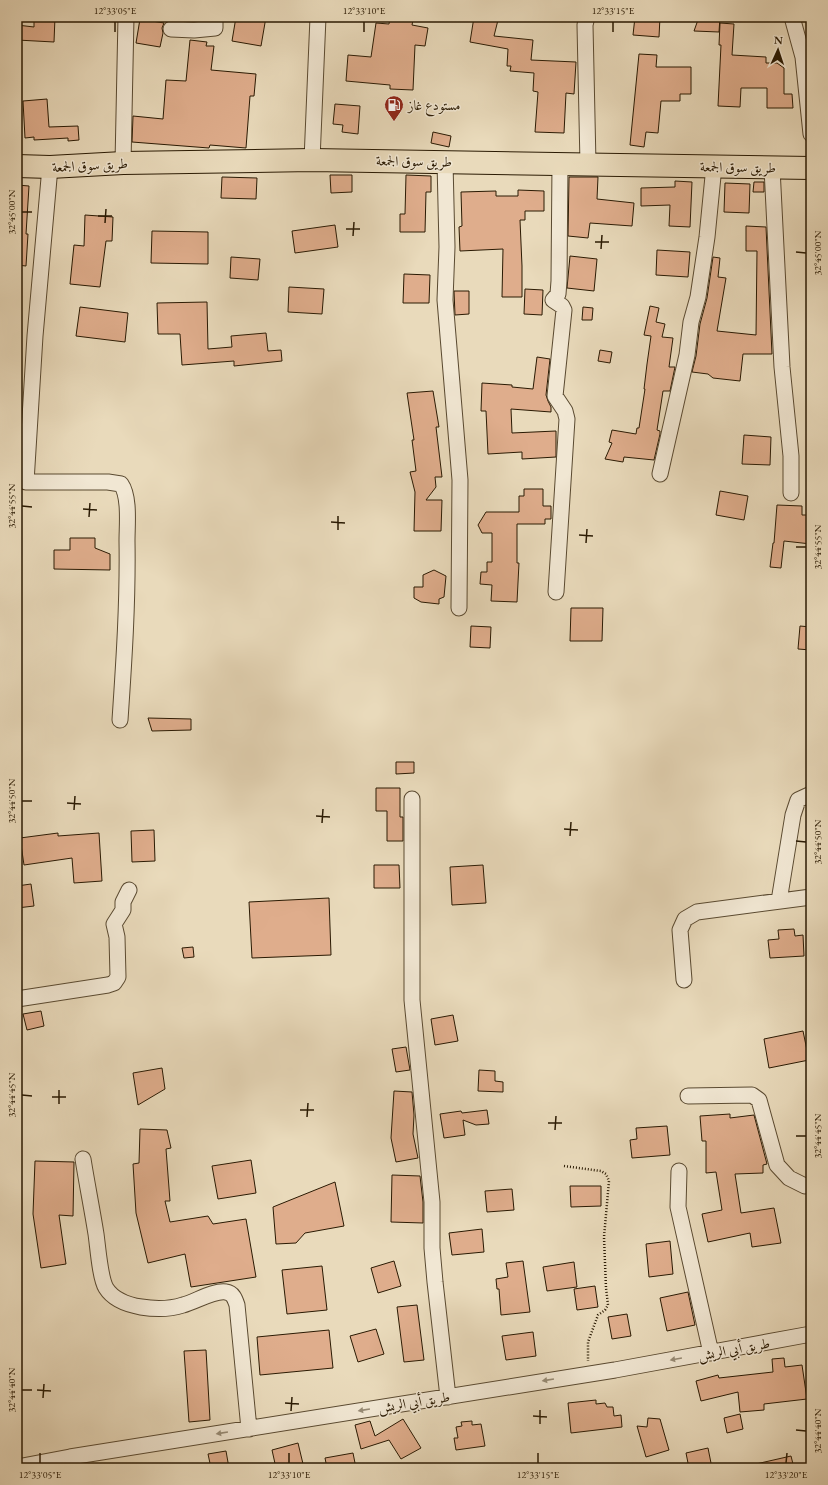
<svg xmlns="http://www.w3.org/2000/svg" width="828" height="1485" font-family="'EB Garamond',Amiri,serif">
<rect width="100%" height="100%" fill="#e9dabb"/>
<filter id="stains"><feTurbulence type="fractalNoise" baseFrequency=".005" numOctaves="4"/><feColorMatrix values="0 0 0 0 .2 0 0 0 0 .09 0 0 0 0 .02 0 0 0 .5 -.17"/></filter>
<radialGradient id="worn" r=".72"><stop offset=".6" stop-color="#630" stop-opacity="0"/><stop offset="1" stop-color="#630" stop-opacity=".3"/></radialGradient>
<path fill="#dfad8c" stroke="#2a1a03" d="M34,17h21l-1,25 -37,-2v-15l17,2z
M236,17h30l-5,29 -29,-5z
M390,17l23,3 -1,5 16,3 -3,18 -10,-1 -2,45 -23,-1v-4l-44,-4 2,-26 23,2 5,-34 13,1z
M474,17h10l14,3 -4,16 39,4 -2,20 45,2 -2,32 -8,-1 -2,40 -29,-1 3,-40 -5,-1 1,-18 -24,-2 1,-5h-4l1,-17 -38,-7z
M635,17h25l-1,20 -26,-2z
M699,17h21l-1,15 -25,-1z
M140,19l24,4 -2,5 1,5 -3,14 -24,-4z
M720,23l14,1 -2,31 34,2v6h11l7,5v26h8l1,14h-26v-20h-26l-1,19 -22,-1 3,-61h-2z
M190,40l17,2 -1,4h8l-3,24 45,4 -2,22h-4l-4,52 -36,-3 -1,3 -77,-6 1,-26 30,3 3,-39 20,1z
M639,54l18,1 -1,12h35v27h-11v7h-19l-3,32 -12,-1 -2,15 -14,-2z
M47,99l2,28 29,-1 1,14 -11,1v-3l-34,2v-3l-9,1 -2,-37z
M335,104l25,2 -2,28 -16,-2 1,-7 -10,-1z
M433,132l18,4 -2,11 -18,-4z
M330,175h22v17l-21,1z
M406,175l25,1v16h-5l-1,40h-25v-18h5z
M222,177l35,1 -1,21 -35,-1z
M569,177h29l-1,22 37,4 -2,23 -42,-3 -2,15 -20,-2z
M675,181l17,1 -2,45 -21,-1 1,-21 -29,1v-18l34,-1z
M754,182h10v10h-11z
M725,183l25,1 -1,29 -25,-1z
M17,185l12,1 -3,48h2l-2,32 -9,-1z
M518,190l26,1v20h-19v9h-5l2,46v31h-20l1,-48 -43,2 -1,-24 3,-1 -1,-34 35,-1v5h22z
M85,215l28,2 -1,24h-6l-6,46 -30,-3 4,-39 10,1z
M335,225l3,22 -43,6 -3,-22z
M746,226l20,1 6,127h-29l-3,27 -27,-3 -5,-4 -16,-2 4,-16 4,-32 7,-26 6,-41 7,1 -2,19 8,1 -9,53 39,4 1,-84h-11z
M152,231l56,1v32l-57,-1z
M657,250l33,2 -2,25 -32,-2z
M570,256l27,3 -3,32 -27,-3z
M231,257l29,2 -2,21 -28,-2z
M404,274l26,1 -1,28h-26z
M289,287l35,2 -2,25 -34,-2z
M525,289l18,1 -1,25 -18,-1z
M454,291h15v23l-14,1z
M207,302l1,47 24,-2 -1,-11 35,-3 2,18 13,-1 1,11 -48,5v-5l-52,4 -2,-31h-22l-1,-31z
M650,306l9,2 -3,14 9,2 -3,13 11,1 -4,29h6l-5,24h-7l-6,39 3,1v3l-6,26 -30,-3 -1,5 -18,-3 7,-16 -3,-1 3,-12 24,4 1,-6h2l6,-39h-1l3,-25 4,-28 -7,-1z
M80,307l48,6 -3,29 -49,-6z
M583,307l10,1 -1,12h-10z
M600,350l12,2 -2,11 -12,-2z
M537,357l13,2 -4,36 2,6 3,6v5l-40,-3 1,24 44,-2v26l-34,2v-7l-34,2 -2,-43h-5l1,-28 30,2v2l21,2z
M433,391l6,36h-3l6,50h-7l1,10 -10,13h16l-1,31h-27l1,-39 -5,-20 6,-1 -4,-31h2l-7,-47z
M744,435l27,2 -1,28 -28,-1z
M524,489h19v17h8v13h-6v5h-28v39h2l-2,39 -26,-1 1,-16 -12,-1 1,-12h6v-10h5v-29h-10l-4,-8 8,-13h33v-16h5z
M720,491l28,5 -4,24 -28,-5z
M777,505l25,1v9h9v29l-27,-3 -3,27 -11,-1 3,-24h1z
M70,538h25v10l15,6v16l-56,-1v-19h16z
M434,570l12,6 -2,21 -5,2v5l-18,-2 -7,-4v-11h9v-12z
M571,608h32l-1,33h-32z
M471,626l20,1 -1,21 -20,-1z
M800,626l11,1v23l-13,-1z
M148,718l43,1v11l-39,1z
M396,762h18v11l-18,1z
M376,788h24v29h3v24h-16v-30h-11z
M154,830l1,31 -23,1 -1,-31z
M58,833v3l41,-3 3,48 -28,2 -2,-25 -48,7 -4,-27z
M374,865h25l1,23h-26z
M483,865l3,38 -34,2 -2,-38z
M31,884l3,22 -17,2v-22z
M329,898l2,57 -79,3 -3,-56z
M794,929l1,7 8,-1 1,21 -34,2 -2,-18 11,-1 -1,-9z
M193,947l1,10 -10,1 -2,-10z
M41,1011l3,15 -17,4 -4,-16z
M453,1015l5,26 -23,4 -4,-26z
M803,1031l6,29 -40,8 -5,-29z
M406,1047l4,23 -14,2 -4,-23z
M162,1068l3,21 -27,16 -5,-32z
M479,1070l16,1v10l8,1v10l-25,-1z
M394,1091l18,1 2,23 -1,19 5,24 -22,4 -5,-24z
M487,1110l2,14 -13,1 -13,-5 2,15 -21,3 -4,-24 21,-3 1,2z
M730,1114v4l24,-3 13,49 -4,1v8l-28,1 6,39 33,-5 7,35 -29,4 -2,-14 -42,9 -6,-28 20,-4 -6,-38 -10,1v-32h-4l-2,-25z
M667,1126l3,29 -38,3 -2,-18 7,-1 -1,-11z
M140,1129l27,1 4,18 -5,1 4,52h-5l5,21 38,-6 5,8 33,-5 10,58 -65,10 -6,-33 -37,9 -12,-50 -3,-49 6,-1z
M251,1160l5,33 -38,6 -6,-33z
M35,1161l39,1 -1,54 -14,-1 7,49 -25,4 -8,-54z
M392,1175l28,1 3,26v21l-32,-1z
M335,1182l9,44 -39,7 -9,10 -20,1 -3,-37z
M570,1186h31v20l-30,1z
M512,1189l2,21 -27,2 -2,-21z
M482,1229l2,23 -32,3 -3,-22z
M670,1241l3,33 -24,3 -3,-33z
M394,1261l7,25 -23,7 -7,-25z
M523,1261l7,51 -29,3 -2,-26h-2l-1,-10 12,-2 -2,-14z
M574,1262l3,25 -30,4 -4,-24z
M322,1266l5,44 -40,4 -5,-44z
M595,1286l3,21 -21,3 -3,-21z
M688,1292l7,33 -28,6 -7,-33z
M417,1305l7,55 -20,2 -7,-55z
M627,1314l4,22 -19,3 -4,-22z
M376,1329l8,25 -26,8 -8,-26z
M329,1330l4,38 -73,7 -3,-38z
M533,1332l3,24 -30,4 -4,-24z
M206,1350l4,70 -21,2 -5,-71z
M784,1358l1,9 17,-2 5,34 -43,5v6l-24,2 -2,-20 -37,9 -5,-20 22,-6 1,3 54,-6 -1,-13z
M596,1400v4l9,-1 2,4h6l1,9 7,-1 1,12 -51,6 -3,-30z
M740,1414l3,15 -16,4 -3,-15z
M648,1418l12,1 9,31 -23,7 -9,-31 10,1z
M403,1419l18,29 -20,11 -12,-19 -28,9 -6,-24 15,-4 5,15z
M472,1421v4l9,-1 4,22 -29,4 -2,-12h4l-2,-11 6,-1 -1,-4z
M298,1443l6,25h-28l-4,-18z
M708,1448l4,20h-23l-3,-15z
M226,1451l3,17h-18l-3,-14z
M353,1453l3,15h-29l-2,-10z
M791,1456l3,12h-38v-4z"/>
<g fill="none" stroke-linecap="round" stroke-linejoin="round">
<g stroke="#5a4a31" stroke-width="17">
<path id="minor" d="M587,17l-2,8 3,139
M792,17l11,40 8,77
M171,29l23,1 21,-2v-11
M312,160l6,-143
M445,162l2,85 -2,53 15,180 -1,128
M123,163l3,-146
M50,167l-15,169 -9,146h82l13,2c9,13 6,41 6,57 1,60 -3,120 -7,179
M772,168l10,199 9,89v37
M660,474l27,-119 4,-33 7,-25 9,-60 7,-71
M556,592l11,-173 -2,-8 -10,-15 9,-86 -2,-4 -9,-6 5,-6 1,-13 1,-117
M412,799v201l20,202v46l3,34 13,115
M779,901l14,-86 5,-15 13,-6
M684,980l-4,-50 5,-11 12,-7 114,-15
M17,999l91,-14 6,-2 4,-6 -1,-40 -3,-13 9,-14v-8l6,-12
M688,1096l64,-1 7,5 18,65 12,13 16,8 6,-2
M83,1159c4,25 9,50 13,75 2,14 4,44 10,54 13,21 55,24 77,17 12,-3 31,-15 43,-13 7,1 9,7 11,13l12,124
M679,1171l-1,36 33,146
M17,1467l53,-10 545,-87 196,-36"/>
</g>
<g stroke="#2a1a03" stroke-width="24">
<path id="primary" d="M17,166l33,1 73,-4 189,-3 499,8"/>
</g>
<path stroke="#2a1a03" stroke-width="2.5" stroke-dasharray="1 2" stroke-linecap="butt" d="M564,1166l37,5 5,3 3,7 -5,56 2,51 2,17 -3,5 -7,5 -10,27v19"/>
<use href="#minor" stroke="#f1e7d3" stroke-width="15"/>
<use href="#primary" stroke="#e9dabb" stroke-width="22"/>
</g>
<defs><path id="oneway-solid" d="M-6-.8H1V-3.2L6.5 0L1 3.2V.8H-6Z"/></defs>
<g fill="#978b75">
<use href="#oneway-solid" transform="translate(676 1359) rotate(170)"/>
<use href="#oneway-solid" transform="translate(548 1380) rotate(171)"/>
<use href="#oneway-solid" transform="translate(364 1410) rotate(171)"/>
<use href="#oneway-solid" transform="translate(222 1433) rotate(171)"/>
</g>
<path fill="none" stroke="#2a1a03" stroke-width="1.5" d="M115,32v-10M364,32v-10M613,32v-10M22,212h10M98,216h14M105,223l1,-14M346,229h14M353,236l1,-14M595,242h14M601,249l1,-14M796,252l10,1M22,506l10,1M83,509l14,1M89,517l1,-14M331,522l14,1M338,530v-14M579,535l14,1M586,543l1,-14M796,547h10M22,801h10M67,803l14,1M74,810l1,-14M316,816l14,1M322,823l1,-14M564,829l14,1M570,836l1,-14M796,841l10,1M22,1095l10,1M52,1097h14M59,1104v-14M300,1110h14M307,1117l1,-14M548,1123h14M555,1130l1,-14M796,1136h10M22,1390h10M37,1390l14,1M43,1398l1,-14M285,1403l14,1M291,1411l1,-14M533,1416l14,1M540,1424v-14M796,1430l10,1M40,1463v-10M289,1463v-10M538,1463v-10M786,1463l1,-10"/>
<defs>
<g id="fuel-pin" transform="scale(1)"><path d="M0 17L-7.5 6A9.5 9.5 0 1 1 7.5 6Z" fill="#8f2418" stroke="#f1e7d3"/><path d="M-5.5-6h7V0h2V4h1.3V-2.5L3-4.5l.8-.8L6-3V5H2.5V1h-1V6h-7ZM-4.2-4.7v3.2H.2V-4.7Z" fill="#fff"/></g>
</defs>
<g fill-rule="evenodd">
<use href="#fuel-pin" x="394" y="105"/>
</g>
<g text-anchor="middle" dominant-baseline="central" stroke-width="3" stroke-linejoin="round" paint-order="stroke">
<g font-size="14" fill="#2a1a03" stroke="#f1e7d3" text-anchor="start">
<text x="408" y="105">مستودع غاز</text>
</g>
<g font-size="14" fill="#2a1a03" stroke="#f1e7d3">
<text transform="translate(414 161) rotate(1)">طريق سوق الجمعة</text>
<text transform="translate(90 165) rotate(-3)">طريق سوق الجمعة</text>
<text transform="translate(738 167) rotate(1)">طريق سوق الجمعة</text>
<text transform="translate(734 1349) rotate(-10)">طريق أبي الريش</text>
<text transform="translate(414 1402) rotate(-9)">طريق أبي الريش</text>
</g>
</g>
<rect width="828" height="1485" fill="none" stroke="#e9dabb" stroke-width="44"/>
<g transform="translate(778 50) rotate(3)" stroke="#f1e7d3" stroke-width="3" paint-order="stroke">
<path d="M0-3L7 15L0 10L-7 15Z" fill="#2a1a03"/>
<text y="-6" font-size="11" font-weight="bold" text-anchor="middle" fill="#2a1a03">N</text>
</g>
<rect x="22" y="22" width="784" height="1441" fill="none" stroke="#2a1a03" stroke-width="1.5"/>
<g font-size="10" text-anchor="middle" fill="#2a1a03">
<text x="115" y="14">12°33'05"E</text>
<text x="364" y="14">12°33'10"E</text>
<text x="613" y="14">12°33'15"E</text>
<text transform="translate(11 212) rotate(-90)" y="4">32°45'00"N</text>
<text transform="translate(817 253) rotate(-90)" y="4">32°45'00"N</text>
<text transform="translate(11 506) rotate(-90)" y="4">32°44'55"N</text>
<text transform="translate(817 547) rotate(-90)" y="4">32°44'55"N</text>
<text transform="translate(11 801) rotate(-90)" y="4">32°44'50"N</text>
<text transform="translate(817 842) rotate(-90)" y="4">32°44'50"N</text>
<text transform="translate(11 1095) rotate(-90)" y="4">32°44'45"N</text>
<text transform="translate(817 1136) rotate(-90)" y="4">32°44'45"N</text>
<text transform="translate(11 1390) rotate(-90)" y="4">32°44'40"N</text>
<text transform="translate(817 1431) rotate(-90)" y="4">32°44'40"N</text>
<text x="40" y="1478">12°33'05"E</text>
<text x="289" y="1478">12°33'10"E</text>
<text x="538" y="1478">12°33'15"E</text>
<text x="786" y="1478">12°33'20"E</text>
</g>
<rect width="100%" height="100%" filter="url(#stains)"/>
<rect width="100%" height="100%" fill="url(#worn)"/>
</svg>
